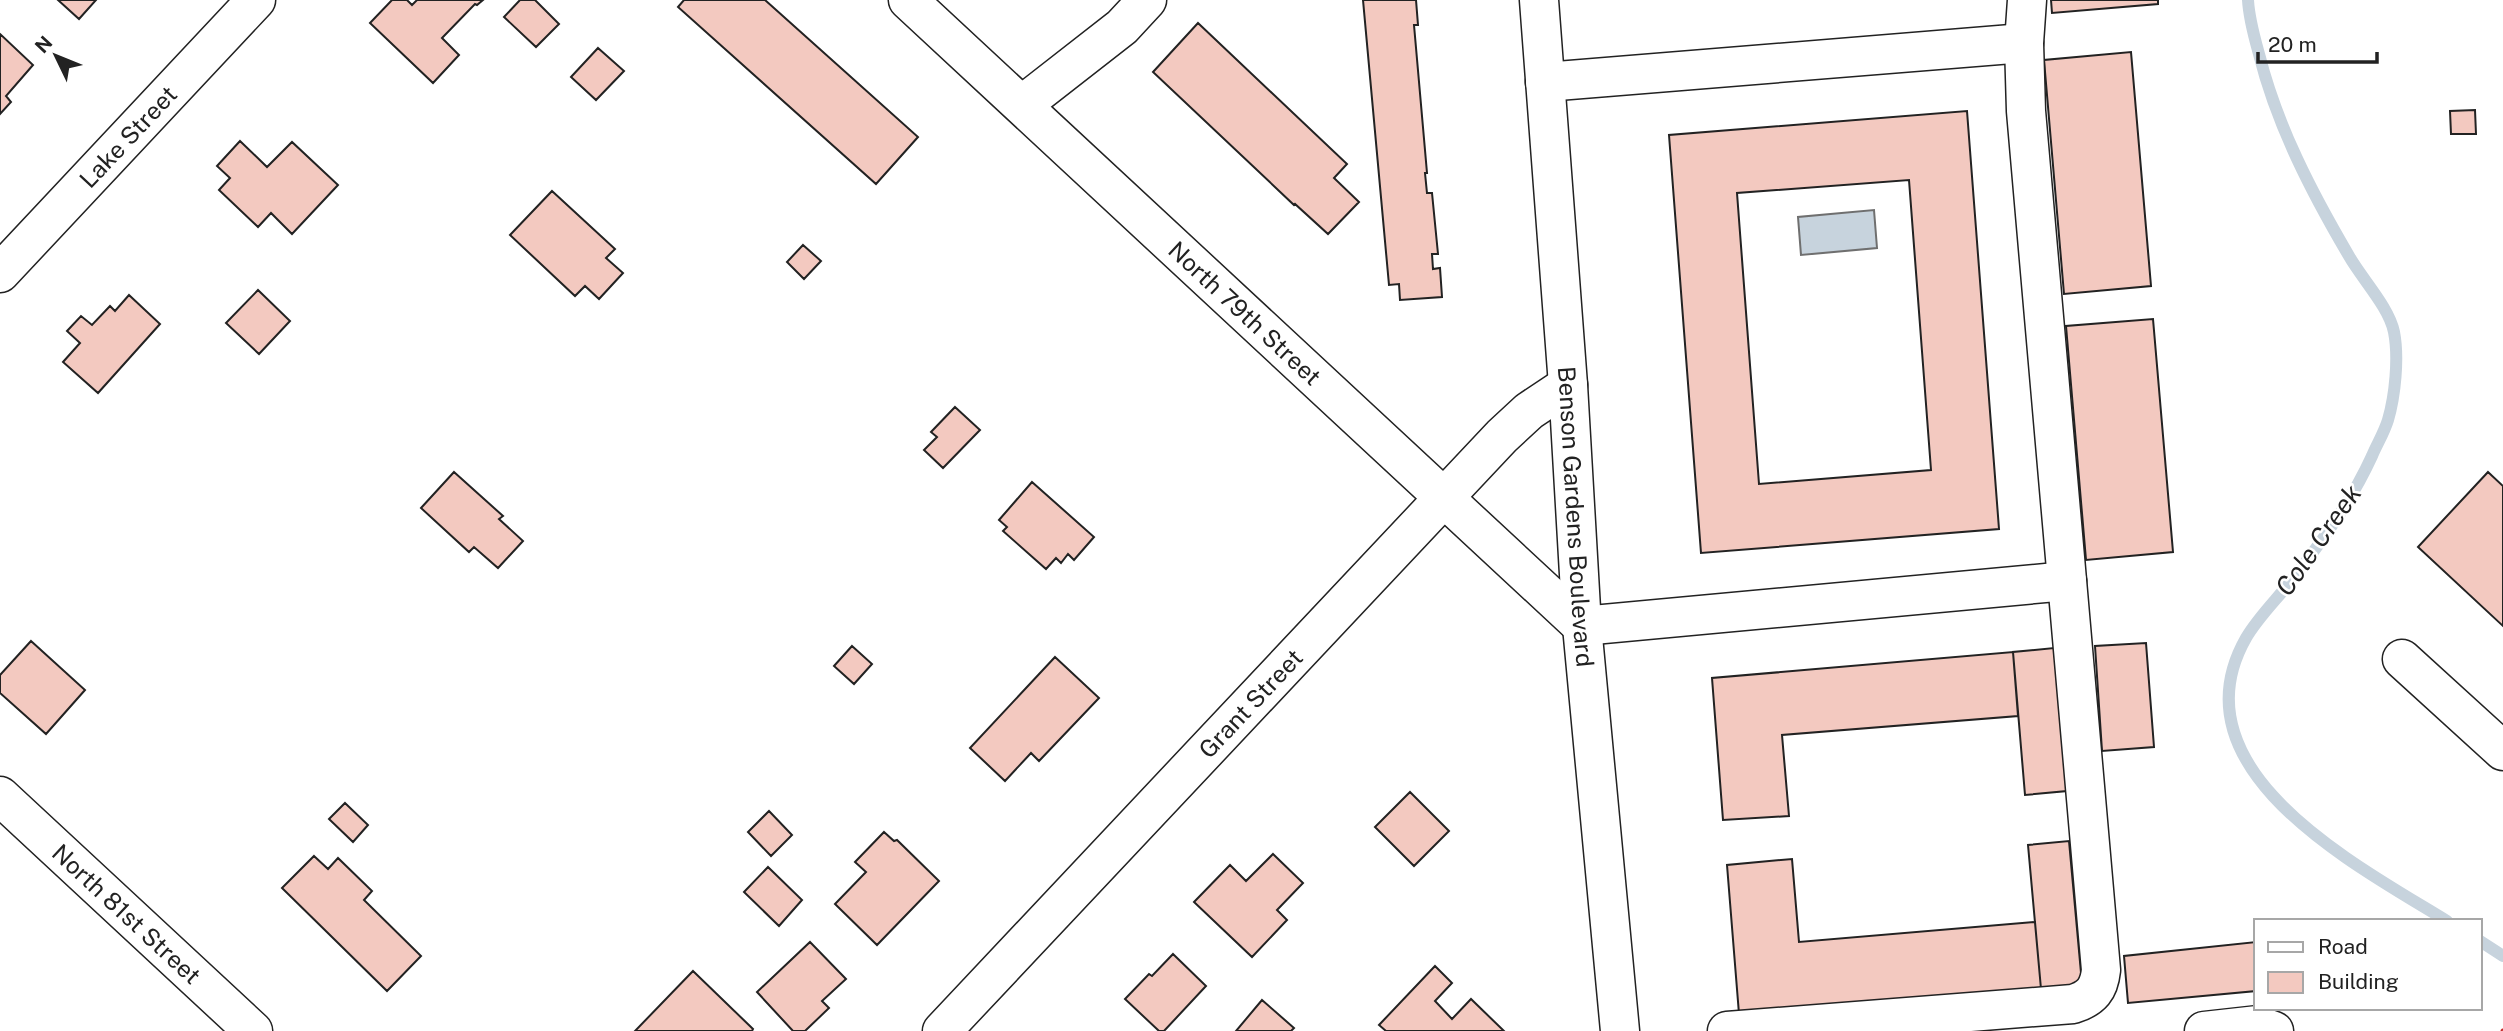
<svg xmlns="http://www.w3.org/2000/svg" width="2503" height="1031" font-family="'Public Sans',sans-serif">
<rect width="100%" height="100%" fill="#fff"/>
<path fill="#c7d3dd" stroke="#6f6f6f" stroke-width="2" d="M1874,210l3,38 -76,7 -3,-38z"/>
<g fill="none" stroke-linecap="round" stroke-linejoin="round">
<path stroke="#c7d3dd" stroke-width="12" d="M2248,0c1,19 6,36 11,54 18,72 53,139 90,202 13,23 40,51 45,76 5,26 1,64 -6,88 -4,13 -11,24 -16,36 -22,48 -52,88 -85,130 -13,16 -30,33 -41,52 -75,132 112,228 201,283
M2480,941l23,15"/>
</g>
<path fill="#f3c9c0" stroke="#222" stroke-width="2" fill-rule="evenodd" d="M58,0h38l-17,19z
M392,0h15l5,5 5,-5h66l-6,5 -2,-1 -33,34 17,17 -26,28 -63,-60z
M520,0h15l24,24 -23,23 -32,-30z
M684,0h81l153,137 -42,47 -198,-177z
M1363,0h53l2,25h-4l13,148h-2l2,20h5l6,61h-6l1,15 7,-1 2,29 -42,3 -1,-16 -10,1z
M2051,0h107v4l-106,9z
M1198,23l149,141 -13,14 25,24 -31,32 -33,-30 -1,1 -141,-133z
M0,34l33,31 -27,31 5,6 -11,12z
M598,48l26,23 -28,29 -25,-23z
M2131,52l20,234 -87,8 -20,-234z
M2475,110l1,24h-25l-1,-23z
M1967,111l32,418 -298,24 -32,-418zM1909,180l22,290 -172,14 -22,-291z
M240,141l27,26 25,-25 46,43 -46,49 -21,-21 -13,14 -39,-37 11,-12 -13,-12z
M552,191l63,58 -9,9 17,15 -24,26 -14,-13 -10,10 -65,-61z
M803,245l18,16 -17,18 -17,-17z
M258,290l32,31 -31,33 -33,-31z
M129,295l31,29 -62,69 -35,-31 17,-19 -13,-12 14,-15 11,9 18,-19 5,5z
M2153,319l20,233 -87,8 -20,-234z
M955,407l25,23 -37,38 -19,-18 13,-13 -6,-5z
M454,472l49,44 -4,3 24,22 -25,27 -24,-21 -5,5 -48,-44z
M2488,472l15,14v140l-85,-79z
M1032,482l62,55 -20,23 -6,-6 -7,9 -5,-5 -10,11 -43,-38 4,-4 -8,-7z
M31,641l54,49 -39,44 -46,-41v-18z
M2146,643l8,104 -52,4 -7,-105z
M852,646l20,18 -18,20 -20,-18z
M2054,648l13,143 -42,4 -12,-143z
M2013,652l5,64 -236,19 7,81 -66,4 -11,-142z
M1055,657l44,41 -60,63 -8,-8 -26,28 -35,-33z
M1410,792l39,39 -35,35 -39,-39z
M345,803l23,22 -15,17 -24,-23z
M769,811l23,24 -21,21 -23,-24z
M884,832l10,9 3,-1 42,41 -62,64 -42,-41 31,-32 -11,-10z
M2069,841l13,143 -41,5 -13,-144z
M1273,854l30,29 -26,27 10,10 -35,37 -58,-55 36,-37 16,16z
M314,856l14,13 10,-11 34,33 -8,9 57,56 -34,35 -105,-103z
M1792,859l7,83 236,-20 6,67 -302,25 -12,-149z
M768,867l34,33 -23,26 -35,-34z
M810,942l36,37 -24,22 7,7 -24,23h-12l-36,-39z
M2256,942v49l-128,12 -4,-47z
M1173,954l33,32 -42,45h-5l-34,-32 24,-25 3,2z
M1435,966l17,17 -17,18 17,18 19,-20 33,32h-118l-7,-6z
M693,971l60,58 -1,2h-117z
M1262,1000l32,28 -3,3h-55z"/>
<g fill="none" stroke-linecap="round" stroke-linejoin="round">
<g stroke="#222" stroke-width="41">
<g id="minor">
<path id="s1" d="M908,0l674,626 485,-45"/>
<path id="s2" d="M1539,0l29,385 14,241 38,405"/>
<path d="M1545,82l479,-39"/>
<path d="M1022,105l100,-78 25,-27"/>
<path id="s3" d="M0,273l256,-273"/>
<path d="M2402,659l101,92"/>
<path id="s4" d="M0,796l253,235"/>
<path id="s5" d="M942,1031l560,-595 27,-25 39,-26"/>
<path d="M1727,1031l346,-27c19,-6 26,-15 28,-34l-75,-859 -2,-68 3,-43"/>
<path d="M2204,1031l54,-6 16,6"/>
</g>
</g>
<use href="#minor" stroke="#fff" stroke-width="38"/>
<path stroke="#c62828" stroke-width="2" stroke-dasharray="24 5 3.5 5" stroke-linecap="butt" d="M2501,1031l2,-2"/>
</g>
<g text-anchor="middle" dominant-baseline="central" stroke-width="5" stroke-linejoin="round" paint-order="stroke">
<g font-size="24" fill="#222" stroke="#fff">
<text stroke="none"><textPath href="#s3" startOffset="187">Lake Street</textPath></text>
<text stroke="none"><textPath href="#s1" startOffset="460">North 79th Street</textPath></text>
<text stroke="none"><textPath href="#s2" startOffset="518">Benson Gardens Boulevard</textPath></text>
<text stroke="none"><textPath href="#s5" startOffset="450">Grant Street</textPath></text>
<text stroke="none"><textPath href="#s4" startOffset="173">North 81st Street</textPath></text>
</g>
<g font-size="26" font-style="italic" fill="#222" stroke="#fff">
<text transform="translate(2318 540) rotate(-55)">Cole Creek</text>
</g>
</g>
<rect x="2254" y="919" width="228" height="91" fill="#ffffff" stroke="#a7a7a7" stroke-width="2"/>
<rect x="2268" y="942" width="35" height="10" fill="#ffffff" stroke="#a7a7a7" stroke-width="2"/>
<text x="2318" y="954" font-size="21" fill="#222222">Road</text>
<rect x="2268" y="972" width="35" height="21" fill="#f3c9c0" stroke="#a7a7a7" stroke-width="2"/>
<text x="2318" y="989" font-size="21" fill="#222222">Building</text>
<g transform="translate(56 56) rotate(313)" stroke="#ffffff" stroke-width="5" paint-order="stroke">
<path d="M0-5L12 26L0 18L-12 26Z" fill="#222222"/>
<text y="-10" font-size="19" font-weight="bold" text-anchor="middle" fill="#222222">N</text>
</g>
<path d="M2258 52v10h119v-10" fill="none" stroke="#222222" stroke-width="3.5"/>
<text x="2268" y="52" font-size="21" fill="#222222" stroke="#ffffff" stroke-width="5" paint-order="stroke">20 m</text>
</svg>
